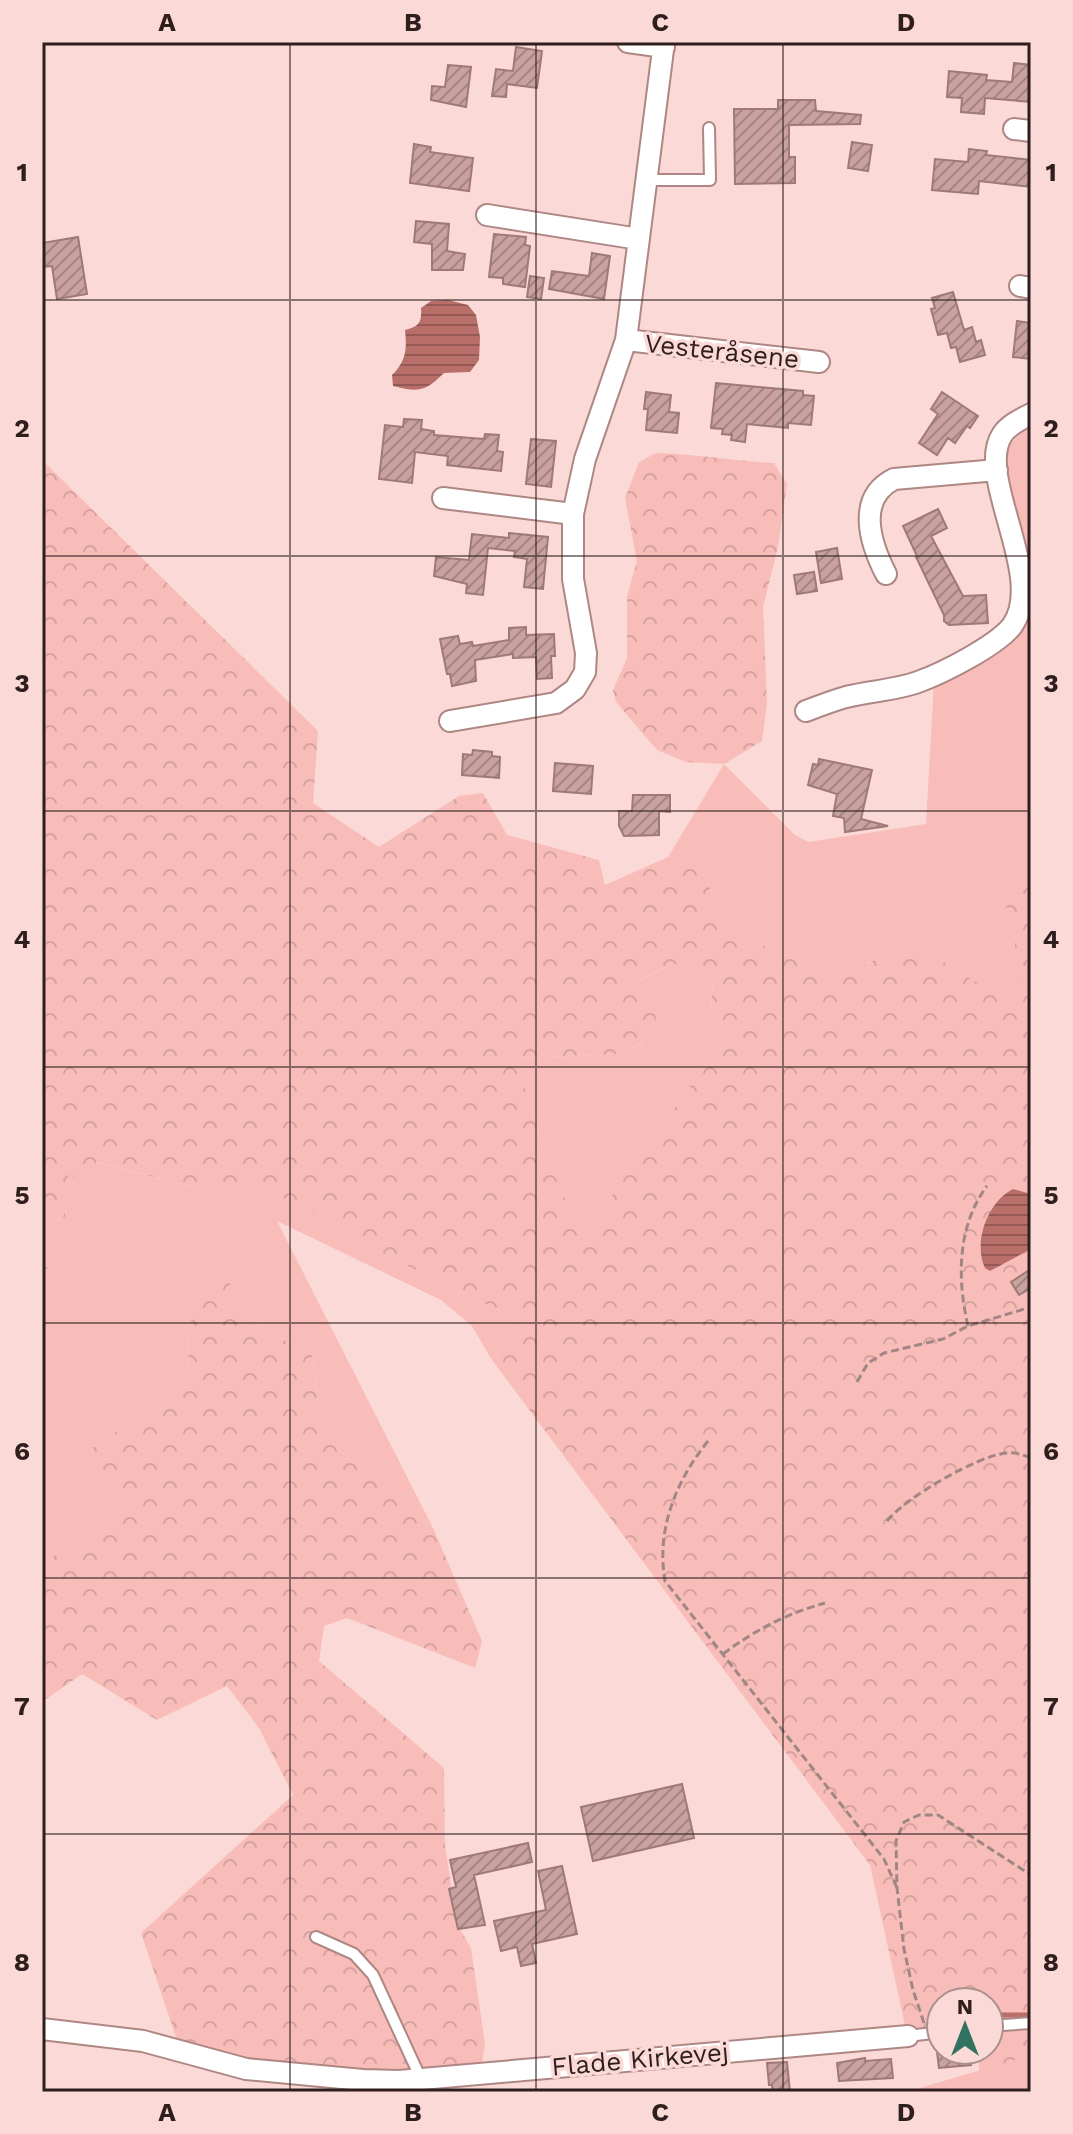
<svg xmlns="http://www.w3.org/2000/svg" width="1073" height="2134" font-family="'Work Sans',sans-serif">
<defs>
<pattern id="forest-crowns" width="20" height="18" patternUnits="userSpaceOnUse" patternTransform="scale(2)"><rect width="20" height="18" fill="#f9bdb9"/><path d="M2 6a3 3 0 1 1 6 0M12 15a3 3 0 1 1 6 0" fill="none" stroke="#d6a29f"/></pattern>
<pattern id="water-rules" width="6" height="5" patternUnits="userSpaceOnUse" patternTransform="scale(2)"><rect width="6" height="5" fill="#b86e69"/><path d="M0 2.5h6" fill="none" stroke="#965a56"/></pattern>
<pattern id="building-hatch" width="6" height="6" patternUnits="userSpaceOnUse" patternTransform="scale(2)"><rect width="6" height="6" fill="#c9a19e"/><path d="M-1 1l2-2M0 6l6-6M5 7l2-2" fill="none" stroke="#a48380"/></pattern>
</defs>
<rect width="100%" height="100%" fill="#fbd9d7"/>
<path fill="#f9bdb9" d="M1028,425h3v151l-28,-111 2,-15z
M1031,585v301l-38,16 20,7 6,100 -108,-67 -73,36 -106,-46 -36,-72 -28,-3 56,-93 71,71 14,7 117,-18 8,-142 58,-28z
M673,963l40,18 -2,25 17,27 -146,206 -40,-92 -27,-89 109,-4 19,-12 -4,-61z
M95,1162l122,31h49l35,11 53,36 166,81 -28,39 -20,-34 -31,-26 -164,-79 156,307 -100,-83 -14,-34 -7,-57 -46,-23 -27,-27 -51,22 1,54 -98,69 32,65 -81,49v-260l17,-8 -9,-27 -8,-3v-38l23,-10 3,-44z
M1031,2055v37h-110l-1,-4z"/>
<path fill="url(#forest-crowns)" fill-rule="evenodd" d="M656,453c40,1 78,8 118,10l13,21 -9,63 -15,60 4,97 -5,37 -38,23 -38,-2 -29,-12 -41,-48 -3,-12 14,-32v-62l10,-35 -12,-63 14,-36z
M42,460l276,271 -5,72 66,44 80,-51 24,-3 24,42 92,25 6,25 63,-28 28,3 36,72 106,46 73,-36 107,66 -5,-98 -22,-8 40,-16v1132l-42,3v-19h-48v24l-35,4 -36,-165 -378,-505 28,-39 -166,-81 -53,-36 -35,-11h-49l-121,-31 -9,21 -19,-9 -3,43 -23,10zM673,963l40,18 -2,25 17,27 -146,205 -40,-92 -26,-88 108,-4 18,-12 15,-16 -4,-27 -13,-19z
M42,1265l8,3 10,27 -18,8z
M222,1267l17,37 27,27 46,23 7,57 14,34 100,83 49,113 -7,27 -128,-50 -23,8 -5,35 125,107 1,77 12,79 14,24 14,96 -3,18 -26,11 -75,-1 -130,-11 -72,-15 -38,-113 152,-138 -34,-67 -32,-42 -70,34 -75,-46 -40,28v-139l80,-49 -31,-65 98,-69 -1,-54z
M1031,2029v26l-52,16v-21h10v-17z"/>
<path fill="url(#water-rules)" d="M448,300l20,5 8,10 4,22 -1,23 -9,12 -26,1c-18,18 -25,20 -51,13l-1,-11c14,-14 15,-25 13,-45 14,-4 17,-7 16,-22l10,-7z
M1013,1189l18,5v55l-41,22 -5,-3c-12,-25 2,-66 28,-79z"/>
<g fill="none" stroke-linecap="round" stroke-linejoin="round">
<path stroke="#b86e69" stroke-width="5" d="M989,2015h42"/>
</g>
<path fill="url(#building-hatch)" stroke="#9e7976" stroke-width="2" d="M516,47l26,4 -5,37 -30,-4 -1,13 -14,-1 4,-27 17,2z
M1014,63l17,2v37l-46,-4 -1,16 -23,-2 1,-14 -15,-1 2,-26 38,4 -1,5 26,2z
M448,65l23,2 -5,40 -35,-7 1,-14 13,1z
M778,100h37l1,11 45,4 -1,9 -71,1v32h6v26l-60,1 -1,-75h44z
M852,142l20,3 -4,26 -20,-3z
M414,144l17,3 -1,5 43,6 -4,33 -59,-8z
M969,149l18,2 -1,4 45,5v27l-52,-6 -1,13 -46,-4 3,-31 33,3z
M416,221l33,3 -2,27 18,3 -2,16h-31v-26l-18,-2z
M494,234l32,3 -1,8 5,1 -5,41 -22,-3v-6l-14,-1z
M78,237l9,57 -30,5 -5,-33 -10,1v-24z
M592,253l18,3 -6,43 -55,-10 3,-18 37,5z
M530,276l14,2 -3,21 -14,-2z
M953,292l11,38 8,-3 4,15 5,-2 4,15 -25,7 -4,-15 -5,1 -4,-15 -9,2 -7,-26 4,-1 -3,-10z
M1017,321l14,2 -1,36 -17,-2z
M716,383l87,8v4l11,1 -3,29 -23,-2v5l-41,-4 -2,18 -14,-2 1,-5 -10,-1 1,-5 -12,-1z
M646,392l25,3 -2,17 10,1 -2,20 -31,-3 2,-21h-4z
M942,392l36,24 -8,12 -3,-2 -12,17 -7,-5 -11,17 -18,-12 19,-29 -7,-5z
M404,419l18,1 -1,9 13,2v4l50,4 1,-5 14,1 -2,16 6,1 -2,19 -54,-6 1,-9 -33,-4 -3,31 -33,-4 6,-54 18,2z
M531,439l25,2 -5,46 -25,-3z
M938,509l9,19 -16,8 32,60 23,-1 2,28 -39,2 -5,-4v-6l-28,-58 1,-1 -14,-30z
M509,533l39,4 -5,52 -19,-2 3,-28 -13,-2 1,-6 -27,-3 -5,47 -17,-2 1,-9 -33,-8 2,-19 33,3 3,-26 37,4z
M837,548l5,31 -21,4 -5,-31z
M814,572l3,19 -20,3 -3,-19z
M526,627v8l28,-1 1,22h-4l1,22 -15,1 -1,-22 -23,1v-4l-38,6 1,21 -24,5 -2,-12h-3l-7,-35 18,-3 2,8 12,-2 1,4 36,-6v-12z
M473,750l19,2v4l8,1 -1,21 -37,-3 1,-21 9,1z
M819,759l53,11 -11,49 27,7 -43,6 -1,-14 -11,-2 4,-22 -29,-9 5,-21 5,1z
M555,763l38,3 -2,28 -38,-3z
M633,795h37v17l-11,-1v24l-35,1 -5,-10v-15h13z
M1031,1269v19l-12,7 -8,-13z
M682,1784l12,54 -101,23 -12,-54z
M528,1843l4,19 -58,13 11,50 -27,4 -9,-40 7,-2 -6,-27z
M562,1866l15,68 -45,10 4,19 -15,3 -4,-19 -16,4 -7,-30 52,-11 -8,-39z
M969,2050l2,15 -32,3 -2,-16z
M865,2058v3l26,-2 2,19 -54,3 -2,-18z
M787,2062l3,30h-17l-1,-7h-3l-2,-22z"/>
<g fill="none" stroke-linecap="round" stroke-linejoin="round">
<g stroke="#ae8784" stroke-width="14">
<path id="lane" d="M647,180h63l-1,-52
M316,1937l38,17 19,21 48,104
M989,2026l42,-3
M908,2036l33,-4"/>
</g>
<g stroke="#ae8784" stroke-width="24">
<path id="street" d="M628,42l36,5
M1014,129l17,2
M487,215l152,24
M1020,286l11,2
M626,340l193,22
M443,498l130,16
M886,574c-16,-31 -30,-76 8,-95l103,-9
M806,711c13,-5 26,-10 40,-14 24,-6 50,-7 72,-15 25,-9 78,-36 94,-56 35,-49 -37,-149 -10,-191 6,-10 19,-16 29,-21
M450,721l106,-18 19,-14 10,-17 1,-19 -13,-74v-65l12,-55 41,-119 38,-298
M42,2029l101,12 103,28 117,11 36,1 509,-45"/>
</g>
<path stroke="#a08685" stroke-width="3" stroke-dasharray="8 4" stroke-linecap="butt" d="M968,1326c-11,-47 -11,-100 19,-140
M857,1382l11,-19 16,-10 59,-14 25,-13 63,-19
M708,1441c-32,40 -52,88 -43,140l219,278 13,29
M887,1521c18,-23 90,-65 119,-68 8,-1 18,2 25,5
M723,1654c32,-24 63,-40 102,-51
M924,2023l-11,-33 -9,-41 -7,-61 -1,-47 8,-19 15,-7h19l93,60"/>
<use href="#lane" stroke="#fff" stroke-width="10"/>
<use href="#street" stroke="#fff" stroke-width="20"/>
</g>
<path fill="none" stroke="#2e1f1e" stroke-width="2" stroke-opacity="0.55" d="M290,42v2050M536,42v2050M783,42v2050M42,300h989M42,556h989M42,811h989M42,1067h989M42,1323h989M42,1578h989M42,1834h989"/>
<g text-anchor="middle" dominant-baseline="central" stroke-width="7" stroke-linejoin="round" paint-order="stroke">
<g font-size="26" fill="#2e1f1e" stroke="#fbd9d7">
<text transform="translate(722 351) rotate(6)">Vesteråsene</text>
<text transform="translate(640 2059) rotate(-5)">Flade Kirkevej</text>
</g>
</g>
<rect width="1073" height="2134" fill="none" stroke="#fbd9d7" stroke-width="88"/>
<g transform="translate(965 2026)"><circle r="38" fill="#fbd9d7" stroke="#a98f8d" stroke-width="2"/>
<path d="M0-6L14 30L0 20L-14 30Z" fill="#317261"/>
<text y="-12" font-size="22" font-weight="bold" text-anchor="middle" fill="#2e1f1e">N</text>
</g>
<rect x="44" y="44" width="985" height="2046" fill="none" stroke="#2e1f1e" stroke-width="3"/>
<g font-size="26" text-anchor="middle" font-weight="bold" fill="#2e1f1e">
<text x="167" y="31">A</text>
<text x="413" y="31">B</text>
<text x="660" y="31">C</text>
<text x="906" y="31">D</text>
<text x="22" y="181">1</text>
<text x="1051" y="181">1</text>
<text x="22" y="437">2</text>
<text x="1051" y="437">2</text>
<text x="22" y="692">3</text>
<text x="1051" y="692">3</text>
<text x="22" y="948">4</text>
<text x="1051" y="948">4</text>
<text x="22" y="1204">5</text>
<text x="1051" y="1204">5</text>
<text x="22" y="1460">6</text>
<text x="1051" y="1460">6</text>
<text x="22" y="1715">7</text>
<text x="1051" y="1715">7</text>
<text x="22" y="1971">8</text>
<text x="1051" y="1971">8</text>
<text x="167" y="2121">A</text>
<text x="413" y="2121">B</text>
<text x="660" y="2121">C</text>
<text x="906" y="2121">D</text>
</g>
</svg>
